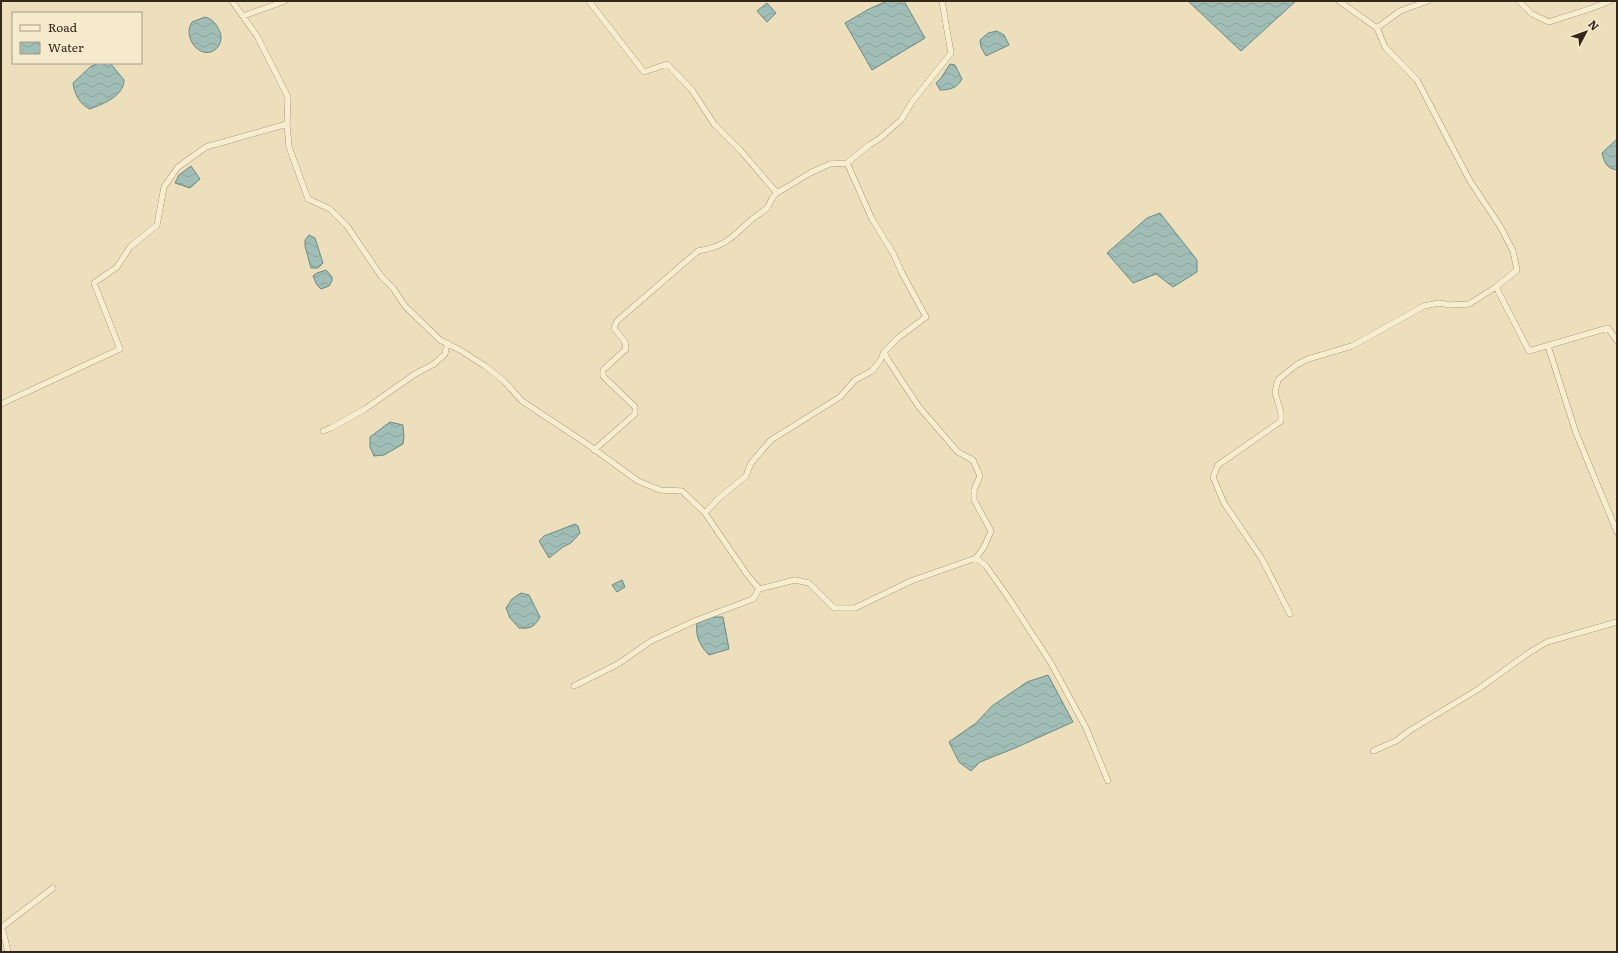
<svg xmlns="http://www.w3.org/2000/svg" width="1618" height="953" font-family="Literata,serif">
<defs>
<pattern id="water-waves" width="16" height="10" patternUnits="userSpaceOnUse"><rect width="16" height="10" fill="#a0beb6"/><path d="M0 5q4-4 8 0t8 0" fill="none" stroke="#8aa39c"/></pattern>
</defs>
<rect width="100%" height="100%" fill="#eddfbc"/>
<path fill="url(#water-waves)" stroke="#688b83" d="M887,1h17l21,37 -53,32 -27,-47 24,-14z
M1188,1h108l-55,50z
M767,3l9,10 -9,9 -10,-11z
M205,17c8,2 12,8 15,15 2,5 1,10 -2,15 -15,17 -37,-9 -26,-25z
M997,31l7,4 5,10 -23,11 -5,-9 -1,-7 8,-7z
M98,63h12l14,17c0,16 -21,24 -34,29 -10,-4 -16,-16 -17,-26l17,-16z
M950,64l5,1 7,14c-5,9 -12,11 -22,11l-4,-7 5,-5z
M1617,139v31c-10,-1 -13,-8 -15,-17z
M191,166l9,13 -10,9 -15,-5 4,-8z
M1160,213l37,47v12l-24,15 -17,-13 -23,9 -26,-30 40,-35z
M309,235l6,3 8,25 -5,5h-7l-6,-22v-6z
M326,270l6,7v4l-3,5 -8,3 -4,-4 -4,-9 4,-3z
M390,422l13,3 1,12 -1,7 -19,11 -10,1 -4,-9v-10z
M575,524l3,2 2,7 -9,10 -8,4 -14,11 -10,-17 5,-5z
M622,580l3,7 -8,5 -5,-7z
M521,593l8,2 11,22c-5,10 -10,12 -21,11l-9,-10 -4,-10 6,-9z
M712,617h11l6,32 -20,6c-9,-9 -14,-19 -12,-32z
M1048,675l25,47 -58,26 -35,14 -9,9 -12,-9 -10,-20 27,-19 16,-17 35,-24z"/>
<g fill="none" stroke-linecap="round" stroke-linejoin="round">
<g stroke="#847056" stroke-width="6">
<path id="street" d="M589,1l55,71 23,-8 25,26 22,34 27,27 36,42 33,-20 20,-9 17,-1 22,-18 10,-6 22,-19 11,-18 39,-49 -9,-52
M1339,1l38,27 8,19 32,33 53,101 30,45 13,25 4,19 -21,17 33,64 79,-23 9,13
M1519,1l13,13 17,8c20,-7 41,-12 61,-21
M243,16l42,-15
M1377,28l23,-17 28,-10
M287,124l2,23 19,52 22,10 17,17 34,50 12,12 12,18 35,34 20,10 25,16 19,15 18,20 65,43 51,37 22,9 22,1 23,22 41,60 13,16 36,-9 14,3 25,25h21l56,-27 65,-23 10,8 22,31 43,66 35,65 22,53
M847,163l25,56 21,34 9,20 24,44 -27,20 -15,15 4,8 31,47 39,45 15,8 7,16 -6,14v10l17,31 -7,16 -8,11
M1548,346l28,87 41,99
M1,404l119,-55 -26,-66 23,-16 13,-20 27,-22 7,-38 14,-20 28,-20 81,-23 1,-27 -31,-61 -25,-35
M323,431l8,-3 34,-19 50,-35 19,-10 11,-10 2,-11
M594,450l41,-36v-7l-32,-31v-6l23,-21 -1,-7 -11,-14 3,-7 81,-70c28,-5 32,-12 52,-30 5,-5 12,-8 17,-13 4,-5 4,-11 10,-15
M705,513l14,-15 27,-22 5,-13 20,-23 69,-43 15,-17 17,-9 8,-10 4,-9
M1290,614l-28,-55 -38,-56 -11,-26 5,-12 63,-44v-8l-6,-21 3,-12 18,-15 12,-6 44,-13 72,-40 15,-3 11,2 19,-1 27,-17
M574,686l44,-22 33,-23 46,-21 56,-21 6,-10
M1373,751l23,-10 13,-10 68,-41 53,-38 17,-10 70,-20
M8,952l-6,-25 51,-39"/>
</g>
<use href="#street" stroke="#f8edcf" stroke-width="5.5"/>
</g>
<rect width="1618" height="953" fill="none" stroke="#33271b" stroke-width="4"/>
<rect x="12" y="12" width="130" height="52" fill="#f5eacc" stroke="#a79c85"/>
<rect x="20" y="25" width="20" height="6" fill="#f8edcf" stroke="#a79c85"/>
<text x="48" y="32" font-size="12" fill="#33271b">Road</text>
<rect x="20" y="42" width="20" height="12" fill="url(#water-waves)" stroke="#a79c85"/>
<text x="48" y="52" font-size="12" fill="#33271b">Water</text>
<g transform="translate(1586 32) rotate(49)" stroke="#f5eacc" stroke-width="3" paint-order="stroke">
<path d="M0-3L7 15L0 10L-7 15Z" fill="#33271b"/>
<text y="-6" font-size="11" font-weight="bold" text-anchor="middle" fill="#33271b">N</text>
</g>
</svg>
